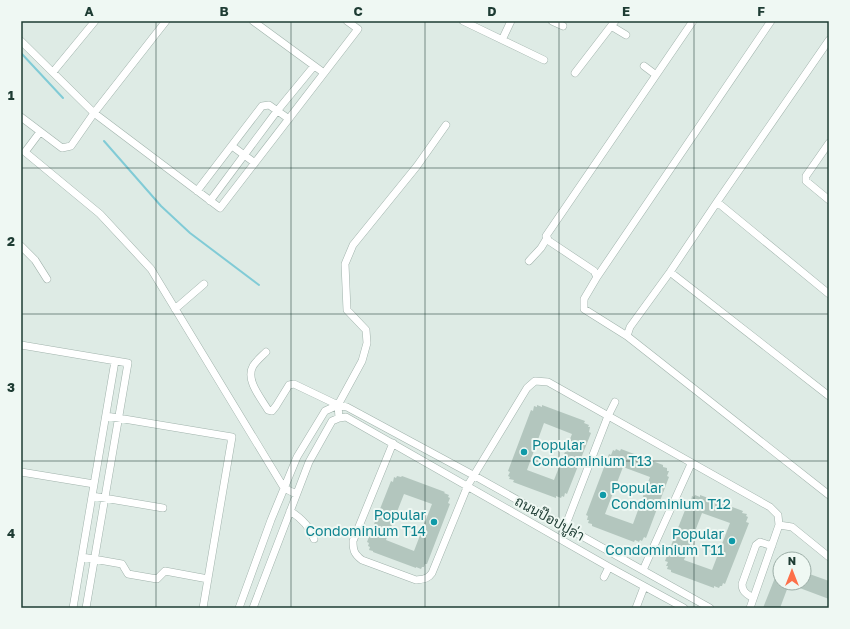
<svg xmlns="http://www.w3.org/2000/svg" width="850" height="629" font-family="'Golos Text',Sarabun,sans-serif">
<rect width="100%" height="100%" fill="#deebe5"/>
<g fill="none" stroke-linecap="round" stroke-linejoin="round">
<path stroke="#81cbd6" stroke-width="2" d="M21,53l42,45
M104,141l57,65 29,27 69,52"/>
</g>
<path fill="#b3c6be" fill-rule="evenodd" d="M537,405l5,2v-2l43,16 -1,2 5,2 -1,2h2l-1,5 2,1 -24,61 -2,-1 -1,4 -2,-1 -1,2 -5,-2v2l-43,-16 1,-2 -5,-1 1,-2 -2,-1 2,-4 -2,-1 23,-61 2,1 1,-5 3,1zM544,423l28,11 -18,46 -27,-10z
M616,449l4,2 1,-2 42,16v2l4,1v3h2l-2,5 2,1 -23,61 -2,-1 -2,4 -2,-1 -1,2 -4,-2 -1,2 -42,-16v-2l-4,-1 1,-3h-2l1,-4 -2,-1 23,-61 2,1 2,-5 2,1zM623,467l27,10 -17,47 -28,-10z
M397,476l4,1 1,-1 43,16 -1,1 5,2 -1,2 2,1 -2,5 2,1 -23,60h-2l-1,3h-2l-1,2 -5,-2v1l-43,-16v-1l-4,-1 1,-3 -2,-1 1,-3 -2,-1 24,-61 2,1 1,-5 2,1zM404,494l28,10 -18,47 -28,-11z
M695,495l5,2v-2l43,16 -1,2 5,1 -1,2 2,1 -2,5 3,1 -24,61 -2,-1 -1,3h-2l-1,2 -5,-2v2l-43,-16v-2l-4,-1 1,-3h-2l2,-4 -3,-1 24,-61 2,1 1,-5 2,1zM702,513l28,10 -18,47 -28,-10z
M780,565v18h24v-11l25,9v18l-40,-15 -9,24h-17z"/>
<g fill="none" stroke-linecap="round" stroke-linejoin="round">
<g stroke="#a1b3ac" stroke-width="8">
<path id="minor" d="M253,21l71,52
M463,21l81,39
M552,21l11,5
M693,21l-147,215 3,5 45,30 3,6 -13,22v10l43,27 202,159
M611,26l15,9
M502,40l9,-19
M21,41l73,72 126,95 138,-179 -11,-8
M644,66l12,9
M53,72l42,-51
M575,73l40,-52
M21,117l41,31 9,-2 23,-33 72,-92
M40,132l-15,20 75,62 51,55 133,219 12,6
M829,143l-23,33v5l23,19
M232,146l23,17
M197,191l65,-85 7,-1 20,14
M210,201l67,-90 37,-45
M717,202l112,92
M21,246l14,14 12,19
M529,261l12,-13 6,-10
M670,272l159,124
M597,277l174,-256
M175,309l29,-25
M627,336l3,-9 40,-55 47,-70 112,-162
M21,345l107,18 -42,245
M266,352c-4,4 -10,9 -13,14 -8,14 8,32 15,44l4,1 4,-5 13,-21 5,-1 44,21 9,2 126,68 237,133
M106,416l126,21 -29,171
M339,418l-1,-13 24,-44 5,-18 -1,-13 -19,-20 -2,-46 8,-19 64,-79 29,-41
M393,443l-40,98c0,9 1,13 9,19l54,20c8,-1 12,-1 16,-7l36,-88 59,-97 8,-7 13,1 222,125 8,8 1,10 -29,83
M21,472l73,12
M92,496l71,12
M290,511c11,7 20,15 24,28
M779,525l13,2 37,30
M565,527l43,-111 7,-14
M82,557l40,7 6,10 29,5 8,-8 43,8
M643,570l48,-106
M604,577l5,-10
M753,598c-6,-4 -11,-6 -11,-14l14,-39 4,-3 12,4
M73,608l42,-247
M239,608l32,-88 26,-63 28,-46 13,-6
M253,608l56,-146 23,-41 7,-3 7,-1 263,150 75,41
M636,608l8,-21"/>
</g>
<use href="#minor" stroke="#fff" stroke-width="7"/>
</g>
<path fill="none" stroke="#1e3c33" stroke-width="1" stroke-opacity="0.55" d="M156,21v587M291,21v587M425,21v587M559,21v587M694,21v587M21,168h808M21,314h808M21,461h808"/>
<g fill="#0f9aa8" stroke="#eff8f3" stroke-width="1.5">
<circle cx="524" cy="452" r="4"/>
<circle cx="603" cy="495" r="4"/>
<circle cx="434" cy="522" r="4"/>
<circle cx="732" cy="541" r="4"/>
</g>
<g text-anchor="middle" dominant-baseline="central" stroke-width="4" stroke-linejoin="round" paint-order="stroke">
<g font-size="14" fill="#0d838f" stroke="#eff8f3" text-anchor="start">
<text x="532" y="444">Popular<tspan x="532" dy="16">Condominium T13</tspan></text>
<text x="611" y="487">Popular<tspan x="611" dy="16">Condominium T12</tspan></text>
<text x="426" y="514" text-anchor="end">Popular<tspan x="426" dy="16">Condominium T14</tspan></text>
<text x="724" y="533" text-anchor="end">Popular<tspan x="724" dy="16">Condominium T11</tspan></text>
</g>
<g font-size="14" fill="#1e3c33" stroke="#eff8f3">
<text transform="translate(550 518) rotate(29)">ถนนป๊อปปูล่า</text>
</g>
</g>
<rect width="850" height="629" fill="none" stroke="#eff8f3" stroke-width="44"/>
<g transform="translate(792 571)"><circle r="19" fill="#eff8f3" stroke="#9bada6"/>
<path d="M0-3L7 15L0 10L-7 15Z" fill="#fd704a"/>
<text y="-6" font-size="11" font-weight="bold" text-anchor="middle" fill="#1e3c33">N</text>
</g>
<rect x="22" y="22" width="806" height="585" fill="none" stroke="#1e3c33" stroke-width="1.5"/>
<g font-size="13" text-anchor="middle" font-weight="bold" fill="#1e3c33">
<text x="89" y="16">A</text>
<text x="224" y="16">B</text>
<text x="358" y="16">C</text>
<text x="492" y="16">D</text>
<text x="626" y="16">E</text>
<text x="761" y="16">F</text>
<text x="11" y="100">1</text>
<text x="11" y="246">2</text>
<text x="11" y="392">3</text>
<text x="11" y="538">4</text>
</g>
</svg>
